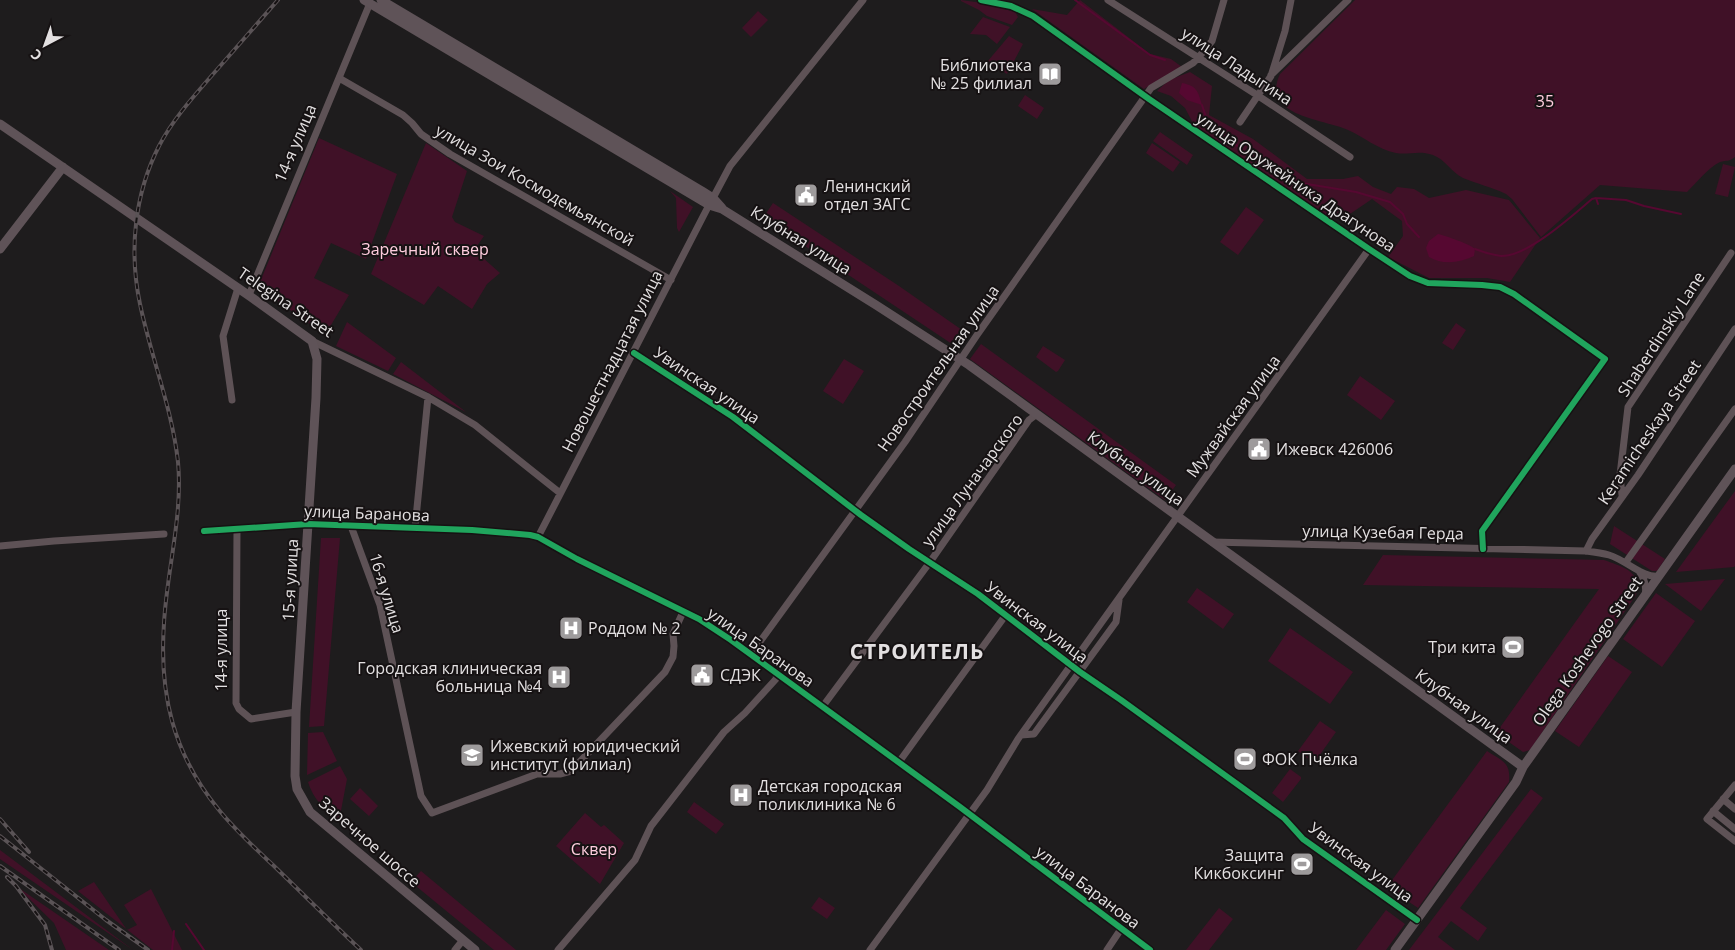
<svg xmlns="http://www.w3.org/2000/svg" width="1735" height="950" font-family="'Open Sans',sans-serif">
<rect width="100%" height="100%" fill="#1e1c1d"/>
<path fill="#401127" d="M961,0l28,4 26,8 3,5 -6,8 -25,-9 -8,-6 -18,-9z
M1080,0l70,54 21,5 11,8 -38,22 -112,-80 35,6z
M1355,0h380v157c-6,5 -8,3 -15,5 -12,6 -23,20 -33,30l-87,-7 -59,52 -29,-38 -6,-5c-14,-7 -29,-10 -43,-16 -12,-6 -17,-18 -30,-23 -14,-5 -24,0 -37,-2 -19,-4 -32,-16 -48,-23 -25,-11 -88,-14 -68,-56z
M758,11l10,9 -17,17 -9,-9z
M983,17l27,10 -13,17 -11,-9 -16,-1z
M1009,36l14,8 -16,30 -20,-12z
M1190,72l22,14 -3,29 44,24 54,40h36l15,-3 15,11 18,7 6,-7 17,2 15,9 37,-8 43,10 31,38 -30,44 -23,-4h-58l-41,-21 15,-21 -1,-15 -30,-22 -28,19 -18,-1 -29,-18 -34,-26 -68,-46 -10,-19 -14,-12 -14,-5 12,-11z
M1025,95l19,13 -7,11 -19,-13z
M1160,132l33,23 -6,10 -34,-24z
M319,138l78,36 -31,85 -35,-16 -17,35 35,17 -24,40 -67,-48z
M426,143l41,28 -15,46 3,5 29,14 -10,14 26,23 -13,11 -15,25 -34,-23 -14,19 -53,-31z
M1152,143l28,19 -7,10 -27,-19z
M1723,164l12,3 -7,30 -13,-3z
M670,191l23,16 -14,25 -2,-4 -1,-30z
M773,203l126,83 63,44 -10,14 -189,-126z
M1246,207l18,13 -26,35 -18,-13z
M347,322l49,36 -8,13 -52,-25z
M1456,323l10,7 -13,20 -11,-7z
M981,344l195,141 -11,15 -195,-141z
M1043,346l22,14 -7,11 -2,1 -20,-15z
M844,359l20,12 -21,33 -20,-13z
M401,362l65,50 -73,-38z
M1360,376l35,25 -14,19 -34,-25z
M1735,491v75l-1,1 -58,5z
M1614,526l51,33 -8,12h-5l-42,-27z
M321,538h19l-16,188 -15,1z
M1383,555l221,5c19,7 38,11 32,35l-106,155 -7,2 -27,-19 103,-144 -236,-4z
M1725,579l-24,32 -36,-27z
M1197,588l37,26 -11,15 -36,-27z
M1656,593l39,28 -33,46 -39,-28z
M1290,628l63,44 -23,32 -62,-43z
M1608,656l24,16 -53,75 -24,-16z
M1320,721l16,11 -22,31 -16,-12z
M323,732l14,29 -30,14 1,-42z
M1487,751c15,10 24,11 22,31l-91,126 -31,-21z
M340,766l7,13 -8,42c-14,-11 -26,-22 -31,-39z
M1290,769l11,8v2l-18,23 -11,-9z
M360,788l18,18 -9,10 -19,-17z
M1531,789l12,9 -83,110 27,20 -9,13 -27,-20 -13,16 17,13h-46z
M694,802l30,22 -8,10 -29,-22z
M585,813l16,14 3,-2 20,18 -24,41 -44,-38z
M0,850l133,100 -133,-91z
M421,871l95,79h-22l-83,-68z
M94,882l33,48 10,-5 -13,-20 27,-16 31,61h-29l-75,-59z
M16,886l93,64h-43l-12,-27z
M819,897l16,11 -8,11 -16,-11z
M1219,908l14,11 -24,31h-23z
M1386,910l19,14 -19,26h-30z"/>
<path fill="#560831" d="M1182,83c15,3 16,8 20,22l-15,-5 -8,-7z
M1438,234c6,1 34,11 37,15l-1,7c-14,7 -32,9 -45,1l-3,-9 3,-7z"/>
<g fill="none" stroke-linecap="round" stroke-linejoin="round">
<path stroke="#560831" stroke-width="2" d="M1075,0l75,55 15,5
M1202,105l5,15 34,29 30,20 30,14 55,9 34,10 13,12 4,10 12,13
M1596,198l2,6
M1475,249c8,3 18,6 26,7 26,1 71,-40 91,-57l4,-1 30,2 18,6 37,8
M186,924l18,26
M172,950l2,-19"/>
<path stroke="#5e5256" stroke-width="7" d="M981,0l30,6 22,10 116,83 220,150 41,27 18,7 54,2 18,2 14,7 91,65 -123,172 1,18
M1108,0l149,95 93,62
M1271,75l77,-75
M339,78l64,37 9,8 9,11 29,20 221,126
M1240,122l31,-46 14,-45 6,-31
M713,198l17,-32 133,-166
M249,295l121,-292
M312,341l116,56 47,28 85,68
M634,353l99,64 128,98 48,34 69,45 102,78 41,28 163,118 19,21 114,81
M232,400l-9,-64 15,-48
M1622,495l-2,-20 8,-68 103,-154
M351,526l29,79 41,191 11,17 105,-39h23l11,-3 94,-99 8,-15 1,-11 -1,-12 10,-22
M415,528l13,-131
M237,529l-1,174 3,6 12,10 45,-7
M204,531l104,-7 164,6 58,5 8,2 39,22 122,60 32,21 229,167 190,143
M538,537l171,-332
M1212,542l374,9c8,1 16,2 23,4 17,5 35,24 50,21
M0,546l54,-5 110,-7
M1586,551l6,-12 46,-64 97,-146
M1626,562l109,-153
M1639,571c5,8 8,14 6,25
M751,654l154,-212 72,-107 174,-247 42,-25 5,-5 14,-17 12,-41
M823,706l107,-144 99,-142 8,-6
M1021,735l13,-1 82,-112 3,-22
M899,762l106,-146
M1735,785l-28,34 28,22
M1723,799l12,10
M1713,811l22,18
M455,950l8,-10
M558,950l77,-90 16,-34 73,-94 21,-19 31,-34 1,-7
M870,950l117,-160 31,-51 351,-490
M1107,950l14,-21"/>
<path stroke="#5f5358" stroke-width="9" d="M364,0l345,205 13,4 154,96 93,60 554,402
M381,0l321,191 11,7 9,10
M0,124l251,173 61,44 5,18 -1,39 -20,314 -1,64 2,13 13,23 165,138
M0,249l63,-82
M1395,950l121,-168 7,-15 212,-298"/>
<g stroke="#5a5356" stroke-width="4">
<path id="rail" d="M278,0c-21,24 -43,49 -64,73 -20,23 -41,46 -55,73 -25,49 -30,106 -19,158 11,53 32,104 38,158 5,54 -11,107 -14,161 -5,71 9,131 55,187 17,21 37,39 56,57 29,28 57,56 86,83
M0,819l29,33
M0,836l106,84 42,30
M0,866l119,84
M7,877l9,9 29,39 7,25"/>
</g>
<use href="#rail" stroke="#161213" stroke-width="2" stroke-dasharray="5.5" stroke-linecap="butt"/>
<g stroke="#161213" stroke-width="9">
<path id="cycleway" d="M981,0l30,6 22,10 116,83 220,150 41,27 18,7 54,2 18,2 14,7 91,65 -123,172 1,18
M634,353l99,64 128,98 48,34 69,45 102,78 41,28 163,118 19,21 114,81
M204,531l104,-7 164,6 58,5 8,2 39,22 122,60 32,21 229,167 190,143"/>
</g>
<use href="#cycleway" stroke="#20a55d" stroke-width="6"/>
</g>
<defs>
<g id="library-square" transform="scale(1.25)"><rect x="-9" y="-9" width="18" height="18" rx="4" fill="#9e9b9c" stroke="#161213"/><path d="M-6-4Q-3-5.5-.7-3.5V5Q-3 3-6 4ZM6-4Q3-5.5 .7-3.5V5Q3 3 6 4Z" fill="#fff"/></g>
<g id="civic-square" transform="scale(1.25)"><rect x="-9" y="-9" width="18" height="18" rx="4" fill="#9e9b9c" stroke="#161213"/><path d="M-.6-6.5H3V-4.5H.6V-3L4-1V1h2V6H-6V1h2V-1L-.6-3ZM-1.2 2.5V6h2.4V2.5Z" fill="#fff"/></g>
<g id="hospital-square" transform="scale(1.25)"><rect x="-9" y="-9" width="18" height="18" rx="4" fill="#9e9b9c" stroke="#161213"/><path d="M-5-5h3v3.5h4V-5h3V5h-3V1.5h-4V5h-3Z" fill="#fff"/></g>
<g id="stadium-square" transform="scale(1.25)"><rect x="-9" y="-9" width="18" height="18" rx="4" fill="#9e9b9c" stroke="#161213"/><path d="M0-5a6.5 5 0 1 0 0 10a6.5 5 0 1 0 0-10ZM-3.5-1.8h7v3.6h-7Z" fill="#fff"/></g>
<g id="university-square" transform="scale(1.25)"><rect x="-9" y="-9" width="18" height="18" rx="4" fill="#9e9b9c" stroke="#161213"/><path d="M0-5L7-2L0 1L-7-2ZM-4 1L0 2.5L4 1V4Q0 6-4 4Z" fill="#fff"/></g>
</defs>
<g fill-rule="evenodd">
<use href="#library-square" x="1050" y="74"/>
<use href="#civic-square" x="806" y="195"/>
<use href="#civic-square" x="1259" y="449"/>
<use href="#hospital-square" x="571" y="628"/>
<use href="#stadium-square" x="1513" y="647"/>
<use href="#civic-square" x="702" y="675"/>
<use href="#hospital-square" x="559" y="677"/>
<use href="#university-square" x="472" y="755"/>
<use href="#stadium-square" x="1245" y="759"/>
<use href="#hospital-square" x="741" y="795"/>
<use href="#stadium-square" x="1302" y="864"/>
</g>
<g text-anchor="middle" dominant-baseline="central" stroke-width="4" stroke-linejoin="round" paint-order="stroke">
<g font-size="16" fill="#e3e0e1" stroke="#161213" text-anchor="start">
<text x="1032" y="65" text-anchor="end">Библиотека<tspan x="1032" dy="18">№ 25 филиал</tspan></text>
<text x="824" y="186">Ленинский<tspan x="824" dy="18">отдел ЗАГС</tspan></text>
<text x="1276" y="449">Ижевск 426006</text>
<text x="588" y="628">Роддом № 2</text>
<text x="1496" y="647" text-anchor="end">Три кита</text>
<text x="542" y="668" text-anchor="end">Городская клиническая<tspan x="542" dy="18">больница №4</tspan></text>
<text x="720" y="675">СДЭК</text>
<text x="490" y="746">Ижевский юридический<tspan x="490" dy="18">институт (филиал)</tspan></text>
<text x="1262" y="759">ФОК Пчёлка</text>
<text x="758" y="786">Детская городская<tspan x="758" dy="18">поликлиника № 6</tspan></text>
<text x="1284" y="855" text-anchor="end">Защита<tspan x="1284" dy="18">Кикбоксинг</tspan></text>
</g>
<g font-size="16" fill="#e3e0e1" stroke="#161213">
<text transform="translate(1237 66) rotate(33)">улица Ладыгина</text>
<text transform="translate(295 143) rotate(-67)">14-я улица</text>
<text transform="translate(1296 182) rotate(34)">улица Оружейника Драгунова</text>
<text transform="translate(535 185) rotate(30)">улица Зои Космодемьянской</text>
<text transform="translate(801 240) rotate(32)">Клубная улица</text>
<text transform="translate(286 302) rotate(34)">Telegina Street</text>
<text transform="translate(1661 334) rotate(-57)">Shaberdinskiy Lane</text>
<text transform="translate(612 361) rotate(-63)">Новошестнадцатая улица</text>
<text transform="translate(938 368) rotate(-55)">Новостроительная улица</text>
<text transform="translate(707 385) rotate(34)">Увинская улица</text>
<text transform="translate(1233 416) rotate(-54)">Мужвайская улица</text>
<text transform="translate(1649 432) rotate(-56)">Keramicheskaya Street</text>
<text transform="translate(1136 468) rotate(36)">Клубная улица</text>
<text transform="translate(972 480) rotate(-54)">улица Луначарского</text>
<text transform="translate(367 513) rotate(2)">улица Баранова</text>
<text transform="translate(1383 532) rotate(1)">улица Кузебая Герда</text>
<text transform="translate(290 580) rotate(-87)">15-я улица</text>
<text transform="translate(387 593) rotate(73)">16-я улица</text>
<text transform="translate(1037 622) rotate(37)">Увинская улица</text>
<text transform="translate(761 647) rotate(35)">улица Баранова</text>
<text transform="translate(221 650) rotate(-90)">14-я улица</text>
<text transform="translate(1587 651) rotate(-55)">Olega Koshevogo Street</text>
<text transform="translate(1464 706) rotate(36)">Клубная улица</text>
<text transform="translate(370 842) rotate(41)">Заречное шоссе</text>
<text transform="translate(1361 862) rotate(36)">Увинская улица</text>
<text transform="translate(1088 887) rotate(37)">улица Баранова</text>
</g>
<g font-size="16" fill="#ffcdde" stroke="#161213">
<text x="1545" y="101">35</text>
<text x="425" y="249">Заречный сквер</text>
<text x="594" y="849">Сквер</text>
</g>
<g font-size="21" font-weight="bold" letter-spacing="1" fill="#e3e0e1" stroke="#161213">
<text x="917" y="651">СТРОИТЕЛЬ</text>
</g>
</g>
<g transform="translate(45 45) rotate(221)" stroke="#161213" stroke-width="4" paint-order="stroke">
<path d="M0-4L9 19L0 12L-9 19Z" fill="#e3e0e1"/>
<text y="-8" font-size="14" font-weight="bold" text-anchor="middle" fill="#e3e0e1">С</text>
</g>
</svg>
